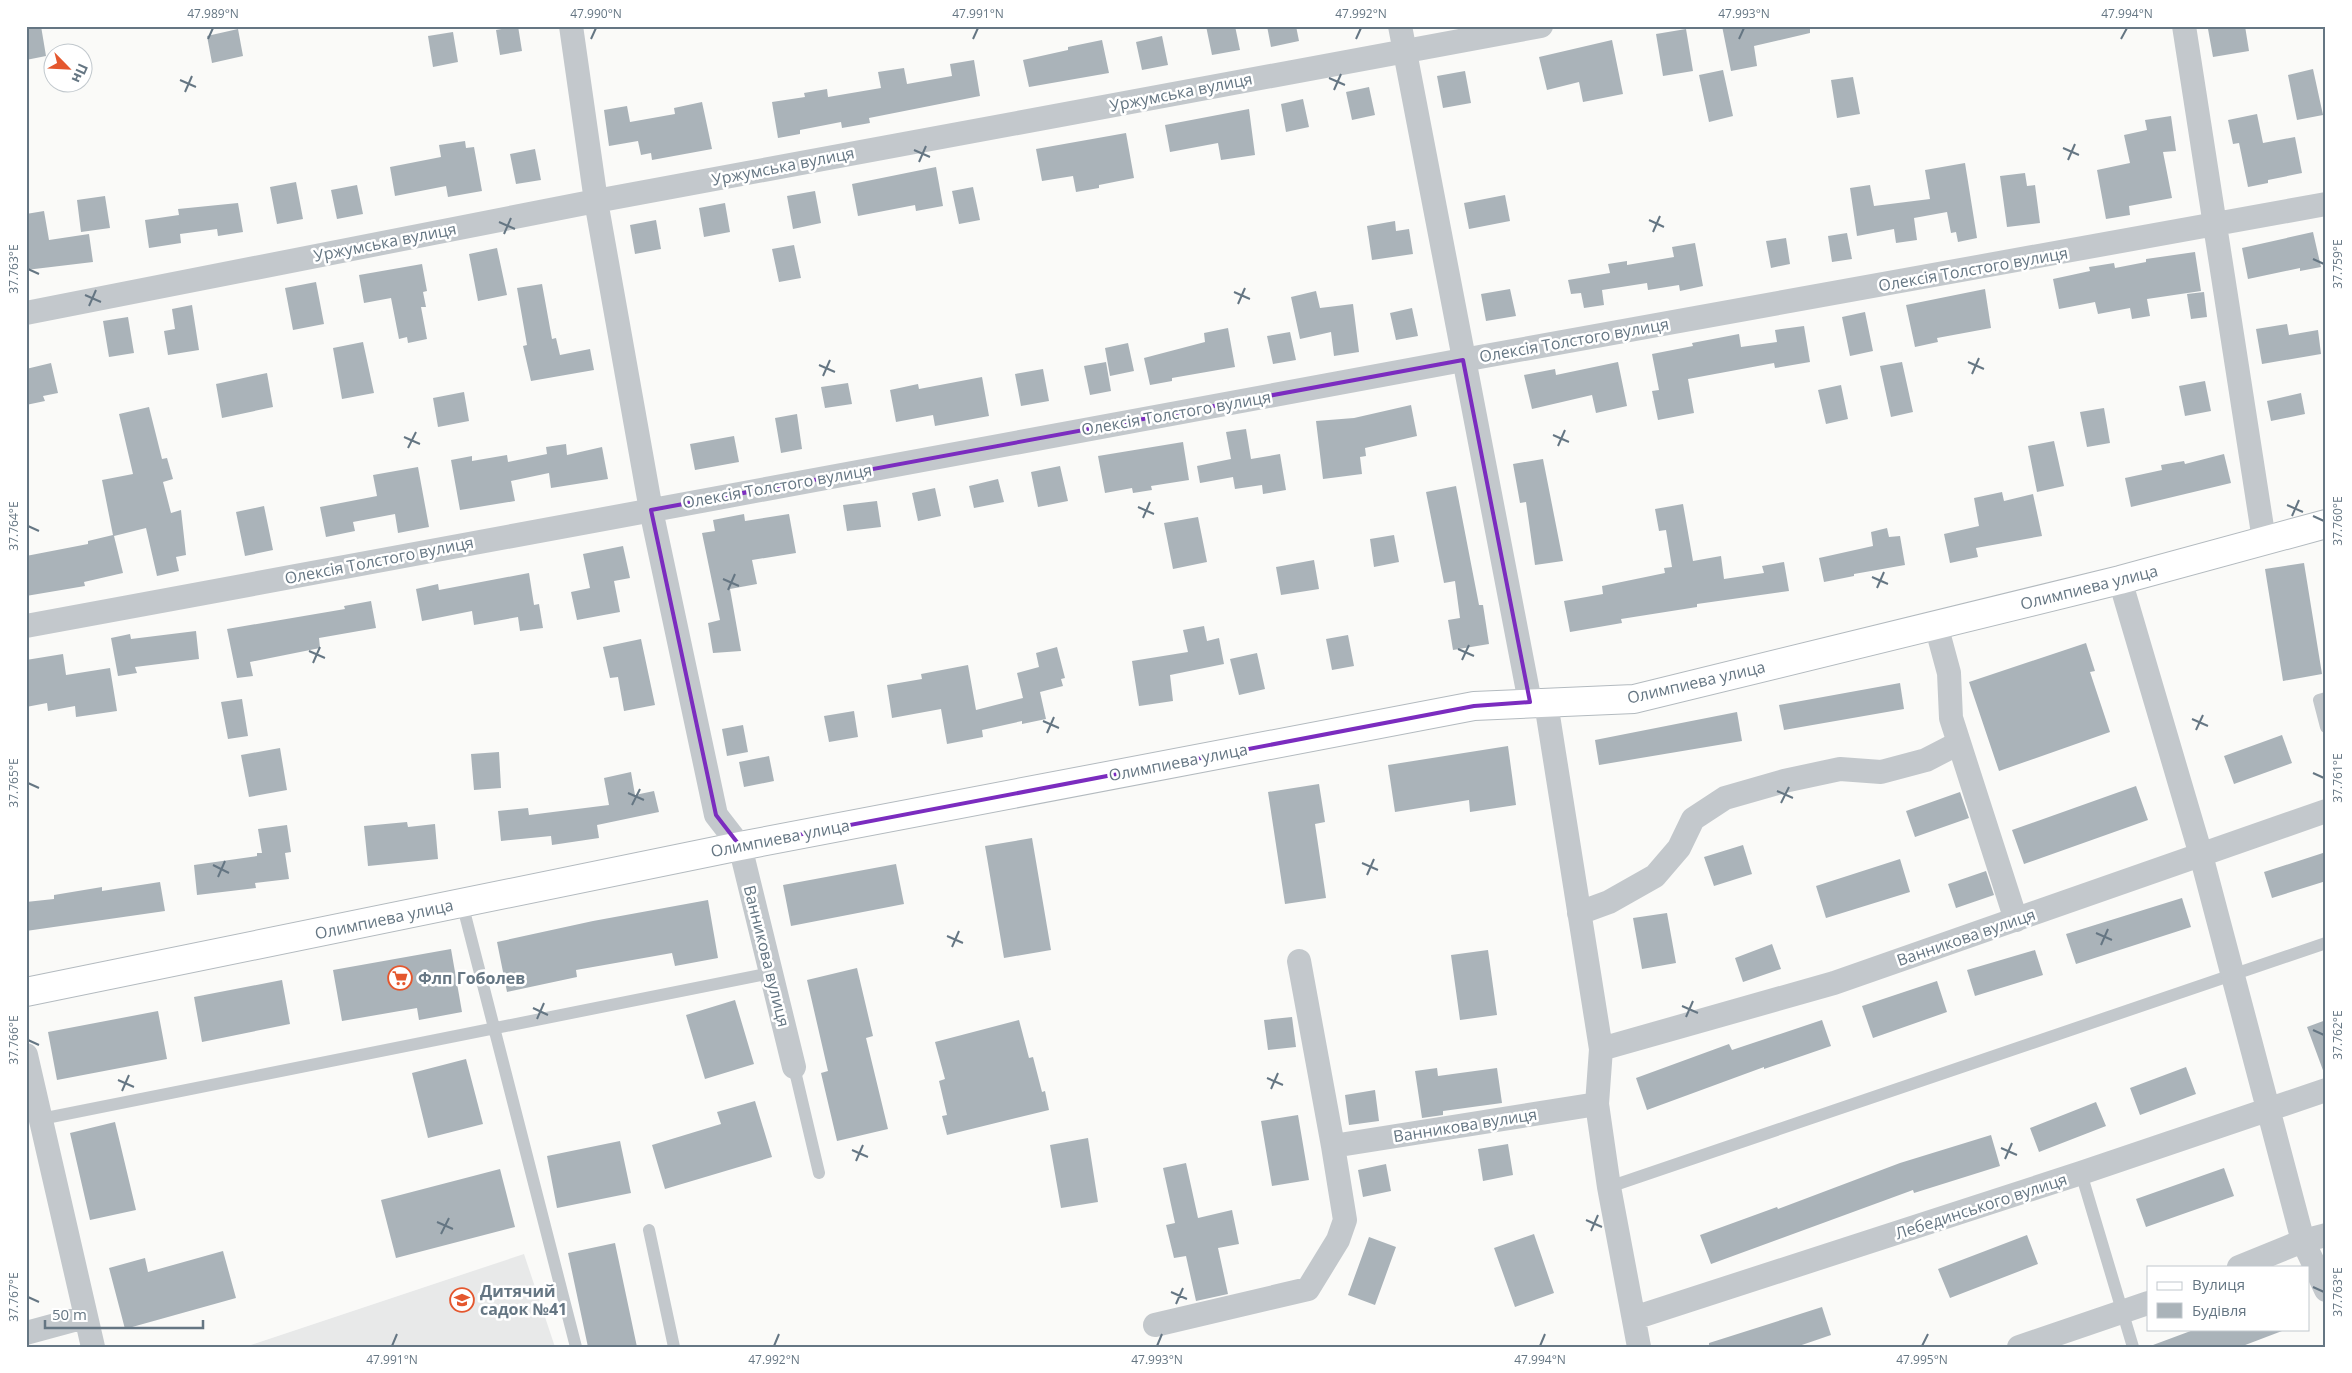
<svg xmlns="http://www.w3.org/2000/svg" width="2352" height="1373" font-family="'Open Sans',sans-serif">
<rect width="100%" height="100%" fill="#fafaf8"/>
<path fill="#e8e9e9" d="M524,1254l31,93h-310z"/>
<path fill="#aab3b9" d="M26,26h15l5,30 -20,4z
M518,26l4,25 -22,4 -4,-25z
M1206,26h29l5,24 -28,5z
M1267,26h29l3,15 -28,6z
M1722,26h88v7l-56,13 3,20 -26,5z
M2222,26h23l4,25 -36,6 -5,-28z
M238,29l5,27 -31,7 -5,-27z
M1686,29l7,42 -30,5 -7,-42z
M453,32l5,30 -25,5 -5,-31z
M1162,36l6,29 -26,5 -6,-28z
M1102,40l7,33 -80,14 -6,-27 45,-10v-3z
M1612,40l11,54 -40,8 -4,-20 -32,8 -8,-33z
M974,60l6,36 -111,22 1,5 -28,5 -1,-6 -41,8v4l-22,4 -6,-36 33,-5 -1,-4 23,-4 1,8 53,-9 -3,-16 26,-4 3,16 45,-8 -2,-12z
M2313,69l10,46 -26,5 -9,-45z
M1723,70l10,46 -24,6 -10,-47z
M1465,71l6,32 -28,5 -6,-32z
M1853,77l7,37 -23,4 -6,-38z
M1369,87l6,28 -23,5 -6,-28z
M1303,99l6,28 -23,5 -5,-28z
M702,102l10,47 -60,11 -1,-7 -10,2 -3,-14 -29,5 -5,-36 23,-4 3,16 45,-8 -1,-6z
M1249,109l6,46 -34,5 -3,-17 -48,9 -5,-27z
M2257,114l6,29 32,-6 7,36 -34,7v3l-20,4 -9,-44 -6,1 -5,-24z
M2171,116l5,35 -13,1 9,46 -43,8 1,9 -24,4 -9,-49 33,-7 -6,-28 23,-5 -2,-10z
M1126,133l8,45 -35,7v3l-23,4 -3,-16 -31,5 -6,-32z
M465,141l1,7 8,-1 8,44 -34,6 -2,-11 -51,10 -5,-29 51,-10 -2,-12z
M535,149l6,31 -25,4 -6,-30z
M1965,163l12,75 -19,4 -2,-10 -5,1 -4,-21 -33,6 3,22 -21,3 -2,-14 -37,7 -7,-48 20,-3 4,21 56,-7 -5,-29z
M936,167l7,39 -27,5 -1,-6 -57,11 -6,-32z
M2025,173l2,13 8,-1 5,38 -33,4 -7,-51z
M296,182l7,37 -26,5 -7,-37z
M357,185l6,29 -26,5 -6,-29z
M973,187l7,33 -21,4 -7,-33z
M815,191l6,32 -28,6 -6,-33z
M1505,195l5,26 -41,8 -5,-26z
M105,196l5,32 -29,4 -4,-32z
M238,203l5,29 -25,4 -1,-7 -37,5 1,9 -32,5 -4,-28 34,-5 -1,-6z
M725,203l5,29 -26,5 -5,-29z
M44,211l5,29 40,-6 4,28 -67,8v-56z
M656,220l5,29 -26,5 -5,-29z
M1395,221l1,10 13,-2 4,25 -41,6 -5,-34z
M2313,232l8,35 -21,4v-3l-52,11 -6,-31z
M1847,233l5,26 -20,3 -4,-26z
M1786,238l4,26 -19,4 -5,-27z
M1695,243l8,43 -23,5 -1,-6 -31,5 -1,-7 -45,7 2,15 -20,3 -3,-15 -10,1 -3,-14 42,-7 -2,-9 19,-3v4l47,-8 -2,-10z
M794,245l7,33 -22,4 -7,-33z
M497,248l10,47 -29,6 -9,-47z
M2195,252l6,39 -54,8 3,17 -18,3 -2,-11 -32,6 -3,-12 -36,7 -6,-30 37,-8 -1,-4 25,-4 1,5 31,-6v-3z
M422,264l5,27 -4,1 3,15h-5l6,32 -19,4 -1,-6 -8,2 -8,-41 -27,5 -5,-28z
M316,282l8,42 -31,6 -8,-42z
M542,284l10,55 4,-1 4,17 30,-6 4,21 -63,11 -8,-35 4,-1 -10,-57z
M1510,289l6,27 -30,5 -5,-27z
M1985,289l6,39 -54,10 1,4 -23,5 -9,-42z
M1316,291l4,17 33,-4 6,48 -25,4 -3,-24 -31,7 -9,-42z
M2204,292l3,25 -16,2 -4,-25z
M192,305l7,45 -31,5 -4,-24 11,-2 -3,-20z
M1412,308l6,28 -22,4 -6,-27z
M1865,312l8,39 -23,5 -8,-39z
M128,317l6,36 -25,4 -6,-36z
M2287,324l2,11 29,-5 3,24 -59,10 -6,-35z
M1804,326l6,36 -35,6 -1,-5 -86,16 6,34 -36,7 -6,-29 7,-1 -7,-36 41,-8 -1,-3 47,-9 2,13 36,-5 -2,-12z
M1228,328l7,39 -63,11v3l-22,4 -6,-27 61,-16 -1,-9z
M1290,332l6,28 -23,4 -6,-28z
M363,342l11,51 -32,6 -9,-51z
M1128,343l6,28 -24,5 -5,-28z
M1106,362l5,29 -21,4 -6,-29z
M1618,362l9,44 -31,7 -4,-18 -60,14 -8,-34 31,-6 1,6z
M1902,362l11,50 -22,5 -11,-51z
M51,363l7,30 -15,3 2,5 -19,4v-36z
M1043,369l6,32 -28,5 -6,-32z
M267,373l6,34 -51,11 -6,-34z
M982,377l7,39 -54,10 -2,-11 -37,7 -6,-32 28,-6 1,5z
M2205,381l6,30 -26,5 -6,-30z
M848,383l4,21 -27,4 -4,-21z
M1841,385l7,34 -22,5 -8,-34z
M464,392l5,29 -31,6 -5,-29z
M2301,393l4,21 -34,7 -4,-20z
M1411,405l6,31 -52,12 1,8 -6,1 2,17 -39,5 -7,-58 38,-3z
M149,407l13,52 5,-1 6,21 -10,3 8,31 10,-3 5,45 -10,2 3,14 -22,5 -11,-48 -32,8 9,37 -39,9 1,4 -59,10v-40l62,-12v-3l25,-6 -11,-55 31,-6 -14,-60z
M2104,408l6,35 -23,4 -7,-35z
M797,414l5,35 -21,4 -6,-35z
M1246,429l5,30 29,-5 6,36 -23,4 -1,-9 -27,4 -2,-12 -33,6 -3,-17 34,-7 -5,-27z
M734,436l5,26 -44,8 -5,-26z
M2054,441l10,45 -27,6 -9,-46z
M1183,442l6,38 -38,6 1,4 -19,3 -1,-5 -27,5 -7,-37z
M566,444l1,11 35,-8 6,32 -57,9 -2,-15 -38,8 4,20 -55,9 -9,-50 21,-4v5l35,-6 1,7 39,-8 -1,-7z
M2224,454l7,29 -100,24 -6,-29 37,-8 -1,-5 23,-4 1,3z
M1543,459l20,102 -28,4 -9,-63 -6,1 -7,-39z
M1060,466l8,35 -30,6 -7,-35z
M418,467l11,60 -31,6 -3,-19 -42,8 2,9 -29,6 -6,-30 57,-11 -4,-21z
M998,479l6,23 -30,6 -5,-22z
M1456,486l23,119h4l6,39 -36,6 -5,-30 12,-2 -5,-37 -11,2 -18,-91z
M935,488l6,28 -23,5 -6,-28z
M2002,492l2,9 29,-7 9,42 -66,12 2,9 -28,6 -6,-29 35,-8 -5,-28z
M877,501l4,26 -34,4 -4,-26z
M1683,504l10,57 28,-5 3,23 40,-6 -2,-7 22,-4 5,29 -92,13v3l-76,12 1,4 -52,9 -6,-31 39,-7 -1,-8 63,-13 -1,-5 8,-1 -6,-37 -7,1 -4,-22z
M264,506l9,44 -28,6 -9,-44z
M744,514l1,7 44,-7 7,39 -44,7 5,24 -27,5 11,62 -28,2 -5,-30 12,-3 -18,-87 13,-2 -2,-11z
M1198,517l9,45 -34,7 -9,-46z
M1887,528l2,9 11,-1 5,29 -51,9v2l-30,6 -5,-24 54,-12 -2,-14z
M1394,535l5,27 -25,5 -4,-28z
M623,546l7,32 -16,3 6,31 -43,8 -6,-28 19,-4 -7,-34z
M1314,560l5,29 -38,6 -5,-28z
M2304,563l18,111 -39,7 -18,-112z
M529,573l5,32 5,-1 4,24 -23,3 -2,-14 -44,8 -2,-14 -50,10 -6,-32 22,-5 1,6z
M371,601l5,27 -57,10 1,10 -70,14 3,14 -16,2 -10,-49 118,-20 -1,-3z
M1204,626l3,15 12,-3 5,26 -54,11 3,26 -34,5 -7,-45 56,-9 -5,-22z
M196,631l3,28 -64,8 2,6 -19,3 -7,-38 19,-4 1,5z
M1348,635l6,31 -22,4 -6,-31z
M641,639l14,66 -31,6 -6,-34 -8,1 -7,-31z
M2086,643l9,28 -5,1 20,60 -111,39 -30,-89z
M1057,647l8,31 -4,1 2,7 -23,6 6,27 -24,5v-3l-40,9 1,7 -36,7 -6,-35 -49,9 -5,-33 35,-6 -1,-5 47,-9 8,45 47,-12 -6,-25 22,-6 -3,-14z
M1257,653l8,36 -26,6 -9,-36z
M63,654l3,21 44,-7 7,43 -41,6 -1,-11 -27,5 -1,-8 -21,4v-47z
M1900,683l4,26 -120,21 -5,-25z
M242,699l6,37 -20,3 -7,-37z
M854,711l4,26 -29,5 -5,-26z
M1737,712l5,29 -143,24 -4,-25z
M743,725l5,27 -21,4 -5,-27z
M2282,735l10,28 -58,21 -10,-28z
M1508,746l8,59 -46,7 -1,-12 -74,12 -7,-47z
M280,748l7,42 -38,7 -8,-42z
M499,752l2,36 -27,2 -3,-36z
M769,756l5,25 -30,6 -5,-25z
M631,772l4,23 19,-4 5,21 -62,13 2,13 -47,7 -1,-9 -50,5 -3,-30 30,-3 1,7 80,-10 -5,-27z
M1319,784l6,38 -10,2 11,74 -41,6 -17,-112z
M2136,786l12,34 -124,44 -12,-34z
M1960,792l9,26 -54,19 -9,-26z
M407,822l1,5 27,-3 3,35 -70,7 -4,-40z
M287,825l4,27 -6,1 4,26 -34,4 1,5 -59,7 -3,-30 63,-9v-3h5l-4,-24z
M1032,838l19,112 -47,8 -19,-112z
M1743,845l9,29 -38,12 -10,-29z
M2326,852v29l-54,17 -8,-26z
M1900,859l10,33 -84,26 -10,-32z
M896,864l8,40 -113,22 -8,-41z
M1986,871l8,24 -38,13 -8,-24z
M160,882l5,29 -139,20v-29l28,-3v-4l48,-8v4z
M2182,898l9,29 -115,37 -10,-30z
M708,900l10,58 -43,8 -3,-13 -96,17 1,7 -70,15 -10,-50 96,-21z
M1667,913l9,50 -34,6 -9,-51z
M1772,944l9,25 -38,13 -8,-24z
M451,949l11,63 -43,8 -2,-12 -75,13 -9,-51z
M1488,950l9,65 -37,5 -9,-65z
M2035,950l8,25 -68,21 -8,-26z
M857,968l16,68 -7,2 22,91 -51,12 -16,-68 7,-2 -21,-91z
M282,980l8,44 -88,18 -8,-45z
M1937,981l10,31 -74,26 -11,-32z
M735,1000l19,64 -49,15 -19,-64z
M158,1011l9,48 -110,21 -9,-48z
M1292,1017l4,30 -28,3 -4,-30z
M1019,1020l10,38 4,-1 9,35 3,-1 4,19 -102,25 -5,-19 5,-1 -8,-34 6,-2 -10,-37z
M1822,1020l9,26 -67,23v-2l-117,43 -11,-32 93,-34 3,6z
M2326,1020v52l-2,1 -17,-46z
M466,1059l17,65 -55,14 -16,-65z
M2186,1067l10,27 -56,21 -10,-27z
M1437,1068l1,8 59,-8 5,35 -59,8v4l-21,3 -7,-47z
M1375,1090l4,31 -30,4 -4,-30z
M755,1101l17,56 -107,32 -13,-44 69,-21 -4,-12z
M2096,1102l10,24 -67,26 -9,-24z
M1298,1115l11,65 -37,6 -11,-65z
M115,1122l21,88 -46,10 -20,-87z
M1991,1135l9,31 -86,27 -1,-3 -202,74 -11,-29 77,-28 1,2 122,-46z
M1088,1138l10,64 -37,6 -11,-63z
M620,1141l11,52 -74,15 -10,-52z
M1508,1144l5,31 -30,6 -5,-32z
M1186,1163l12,55 34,-8 7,34 -21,4 10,46 -32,7 -10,-45 -12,2 -8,-33 9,-2 -12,-55z
M1386,1164l5,27 -28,6 -5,-27z
M2224,1168l10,28 -88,31 -10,-28z
M500,1169l15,58 -119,31 -15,-58z
M1534,1234l20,59 -39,14 -21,-59z
M2027,1235l11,29 -88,34 -12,-29z
M1369,1237l27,10 -21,58 -27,-10z
M615,1243l22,104h-49l-20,-94z
M223,1251l13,47 -111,31 -16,-61 36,-10 3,14z
M1822,1307l9,28 -35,12h-87v-4z
M2196,1329h86v2l-42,16h-86l-1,-2z"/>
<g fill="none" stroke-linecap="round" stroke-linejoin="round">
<g stroke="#b3babf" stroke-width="30">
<path id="secondary" d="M26,992l714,-146 734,-140 160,-7 486,-119 206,-56"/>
</g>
<path stroke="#c3c8cc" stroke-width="12" d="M2326,698l-7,2 7,27
M462,903l114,444
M794,1067l25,106
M41,1119l730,-146
M2081,1173l52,174
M1609,1187l717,-244
M649,1230l25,117"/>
<path stroke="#c3c8cc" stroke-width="24" d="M571,26l25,175 55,309 65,305 24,31 54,221
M1400,26l130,676
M2184,26l80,514
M26,313l570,-112 945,-175
M2120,580l81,275 102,386 23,49
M1936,625l13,48 2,45 65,202
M26,626l1437,-266 863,-156
M1546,703l55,346 -4,55 12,83 30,160
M1579,913l30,-11 46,-26 24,-28 14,-29 32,-21 59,-17 56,-12 41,3 45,-12 33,-17
M1299,961l34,185
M1601,1049l233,-66 492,-172
M26,1055l67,292
M2239,1267l64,-26 23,-6
M1634,1318l447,-145 245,-83
M1155,1325l153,-36 30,-49 7,-20 -12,-74 264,-42
M26,1333l59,-16
M2019,1347l129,-44"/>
<use href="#secondary" stroke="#fff" stroke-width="28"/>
</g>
<path fill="none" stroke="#7b2cbf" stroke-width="4" stroke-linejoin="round" d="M1463,360l67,342 -56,4 -734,140 -24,-31 -65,-305z"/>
<path fill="none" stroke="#657683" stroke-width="2" d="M208,39l5,-11M591,39l5,-11M973,39l5,-11M1356,39l5,-11M1739,39l5,-11M2121,39l6,-11M1329,78l16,7M180,80l16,7M1334,90l7,-16M185,92l7,-16M2063,148l16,7M914,150l16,7M2068,160l7,-16M919,162l7,-16M1649,220l15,7M499,222l16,7M1653,232l7,-16M504,234l7,-16M2313,259l11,5M28,269l11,5M1234,292l16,7M85,295l16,7M1238,304l7,-16M89,306l7,-16M1968,362l16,7M819,365l16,7M1972,374l7,-16M823,376l7,-16M1553,435l16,7M404,437l16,7M1558,446l7,-16M408,448l8,-16M2287,505l16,7M1138,507l16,7M2292,516l7,-16M2313,516l11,5M1143,518l7,-16M28,526l11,5M1872,577l16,7M723,579l16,7M1877,588l7,-16M728,590l7,-16M1458,649l16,7M309,651l16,7M1462,660l7,-15M313,663l7,-16M2192,719l16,7M1043,721l16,7M2196,730l7,-15M1047,733l7,-16M2313,773l11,5M28,783l11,5M1777,791l16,7M628,793l16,7M1781,803l8,-16M632,805l8,-16M1362,863l16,7M213,865l16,8M1367,875l7,-16M218,877l7,-16M2096,933l16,7M947,936l16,7M2101,945l7,-16M952,947l7,-16M1682,1006l16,7M533,1008l15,7M1686,1017l7,-16M537,1019l7,-16M2313,1030l11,5M28,1040l11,5M1267,1078l16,7M118,1080l16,7M1271,1089l7,-16M122,1091l7,-16M2001,1148l16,7M852,1150l16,7M2005,1159l7,-16M856,1161l7,-16M1586,1220l16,7M437,1222l16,7M1591,1231l7,-16M441,1234l8,-16M2313,1287l11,5M1171,1292l16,7M28,1297l11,5M1176,1304l7,-16M392,1346l5,-12M774,1346l5,-12M1157,1346l5,-12M1540,1346l5,-12M1922,1346l6,-12"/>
<defs>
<g id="supermarket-ring" transform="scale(1.25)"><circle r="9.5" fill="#fff" stroke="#e4572e" stroke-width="1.5"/><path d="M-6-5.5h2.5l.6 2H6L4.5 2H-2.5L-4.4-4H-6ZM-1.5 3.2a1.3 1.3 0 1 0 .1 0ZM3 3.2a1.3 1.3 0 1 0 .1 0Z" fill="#e4572e"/></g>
<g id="school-ring" transform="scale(1.25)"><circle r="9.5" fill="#fff" stroke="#e4572e" stroke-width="1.5"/><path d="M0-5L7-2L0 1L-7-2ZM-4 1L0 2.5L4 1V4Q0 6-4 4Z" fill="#e4572e"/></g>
</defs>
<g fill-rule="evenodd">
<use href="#supermarket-ring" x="400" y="978"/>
<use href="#school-ring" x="462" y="1300"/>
</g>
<g text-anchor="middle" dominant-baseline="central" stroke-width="5" stroke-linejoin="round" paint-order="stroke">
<g font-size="16" fill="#657683" stroke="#fff">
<text transform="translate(1181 92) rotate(-11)">Уржумська вулиця</text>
<text transform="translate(783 166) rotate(-11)">Уржумська вулиця</text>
<text transform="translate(385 242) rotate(-11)">Уржумська вулиця</text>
<text transform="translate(1973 269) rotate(-10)">Олексія Толстого вулиця</text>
<text transform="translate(1574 340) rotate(-10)">Олексія Толстого вулиця</text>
<text transform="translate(1176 413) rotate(-10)">Олексія Толстого вулиця</text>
<text transform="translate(777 486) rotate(-10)">Олексія Толстого вулиця</text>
<text transform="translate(379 560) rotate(-11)">Олексія Толстого вулиця</text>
<text transform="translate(2089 587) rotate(-14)">Олимпиева улица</text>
<text transform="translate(1696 682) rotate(-13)">Олимпиева улица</text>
<text transform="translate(1178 762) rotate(-11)">Олимпиева улица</text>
<text transform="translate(780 838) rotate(-11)">Олимпиева улица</text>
<text transform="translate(384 919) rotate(-12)">Олимпиева улица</text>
<text transform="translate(1966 937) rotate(-19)">Ванникова вулиця</text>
<text transform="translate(767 956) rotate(76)">Ванникова вулиця</text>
<text transform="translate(1465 1125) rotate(-9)">Ванникова вулиця</text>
<text transform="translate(1981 1206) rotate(-18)">Лебединського вулиця</text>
</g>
<g font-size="16" font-weight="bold" fill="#657683" stroke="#fff" text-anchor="start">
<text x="418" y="978">Флп Гоболев</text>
<text x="480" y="1291">Дитячий<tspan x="480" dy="18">садок №41</tspan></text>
</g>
</g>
<rect width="2352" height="1373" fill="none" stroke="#ffffff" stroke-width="55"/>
<rect x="2147" y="1266" width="162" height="65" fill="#ffffff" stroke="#c1c8cd"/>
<rect x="2157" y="1282" width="25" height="8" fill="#ffffff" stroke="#c1c8cd"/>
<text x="2192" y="1290" font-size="15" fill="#657683">Вулиця</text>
<rect x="2157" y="1303" width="25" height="15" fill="#aab3b9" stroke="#c1c8cd"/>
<text x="2192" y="1316" font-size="15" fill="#657683">Будівля</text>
<g transform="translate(68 68) rotate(114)"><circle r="24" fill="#ffffff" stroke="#c1c8cd"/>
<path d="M0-4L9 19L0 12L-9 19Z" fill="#e4572e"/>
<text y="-8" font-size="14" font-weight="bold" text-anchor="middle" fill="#657683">Пн</text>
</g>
<path d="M45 1320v8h158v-8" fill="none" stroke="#657683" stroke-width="2.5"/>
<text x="52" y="1320" font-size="15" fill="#657683" stroke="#ffffff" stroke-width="4" paint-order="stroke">50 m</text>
<rect x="28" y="28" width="2296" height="1318" fill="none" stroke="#657683" stroke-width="2"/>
<g font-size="12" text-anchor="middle" fill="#657683">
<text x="213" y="18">47.989°N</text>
<text x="596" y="18">47.990°N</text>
<text x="978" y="18">47.991°N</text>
<text x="1361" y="18">47.992°N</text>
<text x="1744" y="18">47.993°N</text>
<text x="2127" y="18">47.994°N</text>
<text transform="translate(2338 264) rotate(-90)" y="4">37.759°E</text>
<text transform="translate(14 269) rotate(-90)" y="4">37.763°E</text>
<text transform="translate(2338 521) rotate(-90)" y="4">37.760°E</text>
<text transform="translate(14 526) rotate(-90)" y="4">37.764°E</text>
<text transform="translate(2338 778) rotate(-90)" y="4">37.761°E</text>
<text transform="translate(14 783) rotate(-90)" y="4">37.765°E</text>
<text transform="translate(2338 1035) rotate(-90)" y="4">37.762°E</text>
<text transform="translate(14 1040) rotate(-90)" y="4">37.766°E</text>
<text transform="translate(2338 1292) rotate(-90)" y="4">37.763°E</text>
<text transform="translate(14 1297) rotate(-90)" y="4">37.767°E</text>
<text x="392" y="1364">47.991°N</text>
<text x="774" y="1364">47.992°N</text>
<text x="1157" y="1364">47.993°N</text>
<text x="1540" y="1364">47.994°N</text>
<text x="1922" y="1364">47.995°N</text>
</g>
</svg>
